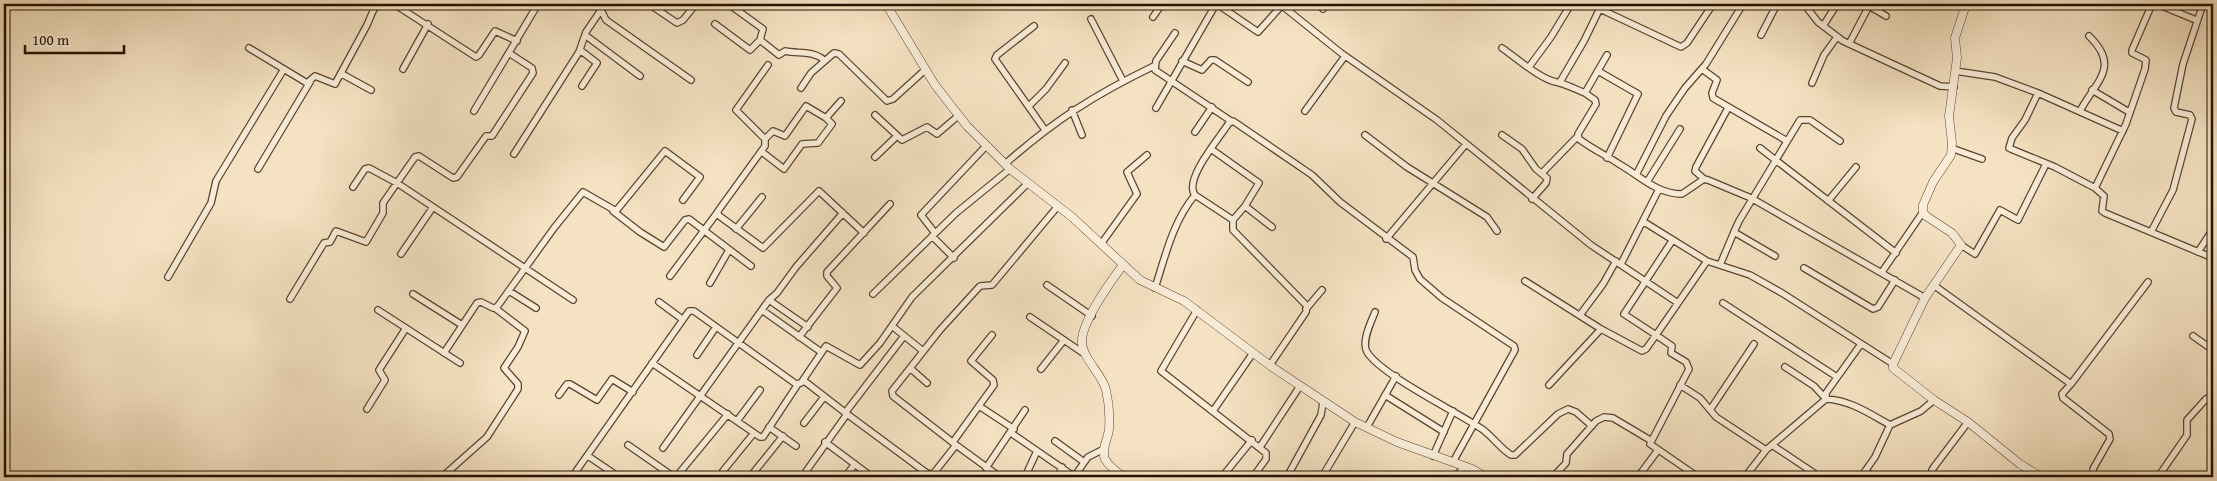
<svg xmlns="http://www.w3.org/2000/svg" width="2217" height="481" font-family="'Gentium Book Plus',serif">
<rect width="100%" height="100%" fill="#f5e2c2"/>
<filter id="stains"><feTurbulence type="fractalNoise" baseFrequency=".004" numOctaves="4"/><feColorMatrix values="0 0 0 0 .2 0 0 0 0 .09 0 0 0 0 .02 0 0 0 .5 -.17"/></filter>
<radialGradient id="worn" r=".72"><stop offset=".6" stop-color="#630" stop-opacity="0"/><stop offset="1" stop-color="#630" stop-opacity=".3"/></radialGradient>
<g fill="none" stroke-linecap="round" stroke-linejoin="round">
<g stroke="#584630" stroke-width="8">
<path id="minor" d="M368,4l7,4
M394,4l82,53 3,-2 16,-24 22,10
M607,4l-6,6 5,10 85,60
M649,4l28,19 6,-3 13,-16
M1217,4l41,28 25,-28
M1280,4l61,49 96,67 154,125 87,58
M1804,4l14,18 25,19 97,45 14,1
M2152,4l-20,46v3l14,7 -1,9 -19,55 -31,64 9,8 -2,15 3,2 108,45
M2157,4l39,16
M730,5l33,24 -3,11
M1869,6l17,10
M1323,9l4,-5
M1600,9l81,38 6,-4 26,-39
M1153,17l9,-13
M1091,19l32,62
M715,24l35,26 10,-10 19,15 6,-4c13,3 27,-1 39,9
M1034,26l-37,29 -2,4 50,71
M1823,26l14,-22
M1175,33l-19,28 -1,9 76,51
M585,35l55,41
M1761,35l16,-31
M1849,44l21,-40
M249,48l58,35 8,-7 20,8 32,-59 9,-21
M1502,48c13,9 38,31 54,34 10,2 19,7 29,11
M580,50l17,13 -15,23
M1607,55l-22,38 10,7 1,4 -18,30 1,5c13,10 27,16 40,25 21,12 38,30 63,30l22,-15 4,1 43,18 174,100
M1182,61l20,9 9,-10h4l33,22
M768,65l-32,45 29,29v7l-47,65v4l45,33 56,-57 45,42
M1529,67l22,-30 20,-33
M403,69l25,-45
M1702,69l15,11 -5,13 1,5 74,43
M1598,71l40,23 -31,64
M1955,71l40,6 43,16
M342,74l29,16
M1560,82l24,-41 18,-37
M1812,83l12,-28 13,-18
M801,88l10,-15 23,-20 5,1 48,47 6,-2 32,-29
M2092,90l37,22
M1029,106l17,-17 19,-26
M1156,108l60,-104
M1072,110l10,25
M474,111l64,-107
M1305,111l40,-55
M2080,111c16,-30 41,-44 9,-75
M875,115l27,25 25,-13 10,7 21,-18
M1195,132l17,-25
M1365,135l42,32 80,50 10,14
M1502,135l20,14 14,20 11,9 -1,5 -14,16
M765,139l8,-8 12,5 21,-30 20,12 15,-17
M1760,148l136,105
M1951,148l31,11
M762,152l22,17 18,-25 16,-1 14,-19 -6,-6
M514,154l65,-102 7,-20 15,-22 -7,-6
M875,157l22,-21
M1005,164c50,-44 89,-69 149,-98
M258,169l52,-87
M1542,173l36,-37
M1636,175l30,-59 19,-28 21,-24 37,-60
M1704,179l-9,-8 1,-4 32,-59
M1647,182l33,-53
M353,187l12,-18 4,-1 28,15 176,117
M2095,188l-40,-21 -44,-18 -2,-1 3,-10 13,-18 13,-27 85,38
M1195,195l38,25 12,-14 14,-23 -48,-34
M1828,201l28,-34
M1245,206l27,21
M613,211l27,21 24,15 21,-27 4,-1 62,47
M1233,220v10l74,76 -1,6 -36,53
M1644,222l63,39 43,14 32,18 111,71
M736,229l26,-32
M2151,232l22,-42 19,-71 -2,-4 -14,-3 -2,-4 9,-44 20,-60
M935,233l-14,-18 65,-69
M932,236l22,22
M1386,239l80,-95
M1672,241l-48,73 32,21 51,-74
M1101,244l36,-50 -10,-22 20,-17
M1961,245l14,9 25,-44 18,10 28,-56
M2198,252l15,-23
M401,254l32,-47
M1775,256l-41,-24 5,-11 61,-101h10l30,21
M1621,264l38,-75
M1720,265l14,-33
M1804,268l69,41 5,-2 17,-27
M1882,272l41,-60
M670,276l47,-63
M168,277l43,-74 5,-22 68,-112
M1525,281l76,48 41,22 4,-2 10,-14 16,11 -1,7 15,9 3,7 -39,75 48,33
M710,283l19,-33
M1047,285l45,31
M1935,286l136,98 -9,10 1,4 46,36 1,5 -17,30 1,5 6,3
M1155,288c10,-31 18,-67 40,-93 -12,-15 25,-58 34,-72l4,-2 79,54 28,27 73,55 2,13 5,9 22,19 72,48 1,4 -62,112
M509,291l27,17
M413,294l49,31
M873,294l83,-81 54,-44
M290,299l34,-56 6,-1 6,-11 30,11 17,-29v-10l32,-46 4,-1 34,22 4,-1 29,-41h6l41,-63 -1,-5 -23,-15
M769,300l39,27
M659,302l23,17
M1723,303l114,74
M1306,309l16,-19
M378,310l82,53
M762,310l59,42
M1197,310l-36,61 105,82v6l-13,18
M1375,312c-4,10 -14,30 -8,40 14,23 90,60 115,77 11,8 18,19 29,26h4l43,-41 10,-5 8,3 16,14
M1580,315l23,-31 13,-23
M1030,317l56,38
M892,326l31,25
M2193,336l20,14
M799,337l38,-49 -10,-12v-4l63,-68
M444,353l33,-50 4,-1 12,6 4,-1 57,-79 29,-36 33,19 49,-60 35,26 -17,23
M697,355l19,-28
M652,363l108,74h3l35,-53
M1785,367l29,19 12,13
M910,368l17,15
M1041,369l23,-29
M803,380l44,34
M2071,384l77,-102
M1549,385l52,-56
M1680,385l20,13 16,19 50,33
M559,395l8,-11h3l27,16 15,-21 21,13
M1385,395l59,37
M1826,399v-6l35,-49
M979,406l35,23
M367,409l18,-29 -6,-10 27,-42
M1710,410l44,-66
M1213,411l40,-58
M845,413l59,-77
M737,421l23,-31
M804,423l20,-26
M769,427l27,19
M1367,427l29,-51
M1011,433l61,42 4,-1 12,-17 16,-8
M1055,441l29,21
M825,442l47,35
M953,442l41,-57 -1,-5 -22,-19 21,-26
M628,445l46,32
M956,445l44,32
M1772,445l48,32
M1260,447l40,-61
M663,448l106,-148 8,-7 19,-26 47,-54
M588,456l31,21
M1433,456l20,-45
M986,468l39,-58
M723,471l31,-38
M1866,471l7,6
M442,477l45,-40 31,-48v-5l-14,-16 14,-21 7,-16 -30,-23
M572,477l117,-166h5l102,73 5,-1 25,-37 34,19 20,-22 32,-46 116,-114
M676,477l52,-63
M750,477l33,-41
M802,477l45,-63 81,60 6,-1 22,-28 -63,-49 -1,-5 48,-61 40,-44 12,-1 66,-79
M845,477l10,-13
M1025,477l12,-26
M1058,477l4,-10
M1222,477l30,-37
M1287,477l34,-62 2,-13
M1322,477l33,-55
M1455,477l9,-10
M1553,477l13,-14 1,-9 29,-33 8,-4 9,1 37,22
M1638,477l20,-27
M1745,477l21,-27 60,-51c24,1 44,15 64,26l31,-14 13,-11
M1861,477l14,-20 15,-32
M1936,477l-4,-7 2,-3 34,-45
M2158,477l29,-42v-15l19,-21 7,-3"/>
</g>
<g stroke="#584630" stroke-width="9">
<path id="tertiary" d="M886,4l49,81 32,41 43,43 62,48 68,63 44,21 88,66 83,55 42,20 75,27 14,8
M1966,4l-11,34 2,20 -8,58 3,27 -1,12 -18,27 -10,23v7l3,4 26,17 9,12 -36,53 -32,66v4l41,32 34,22 52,42 21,13
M1123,265c-12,16 -39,54 -41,74 -2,18 20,34 24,51 3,13 4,26 3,39 -1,10 -8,20 -4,30 4,8 12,13 19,18"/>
</g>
<use href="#minor" stroke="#f8ecd7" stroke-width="5.5"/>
<use href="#tertiary" stroke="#f8ecd7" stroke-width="8"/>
</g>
<rect width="2217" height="481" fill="none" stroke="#f5e2c2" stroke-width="20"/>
<rect x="5" y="5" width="2207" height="471" fill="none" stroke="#241200" stroke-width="2.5"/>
<rect x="10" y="10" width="2197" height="461" fill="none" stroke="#241200"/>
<path d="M25 45v8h99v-8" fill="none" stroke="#241200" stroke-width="2.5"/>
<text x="32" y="45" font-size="15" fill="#241200" stroke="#f8ecd7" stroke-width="4" paint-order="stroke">100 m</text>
<rect width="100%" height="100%" filter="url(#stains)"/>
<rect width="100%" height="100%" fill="url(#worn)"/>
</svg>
